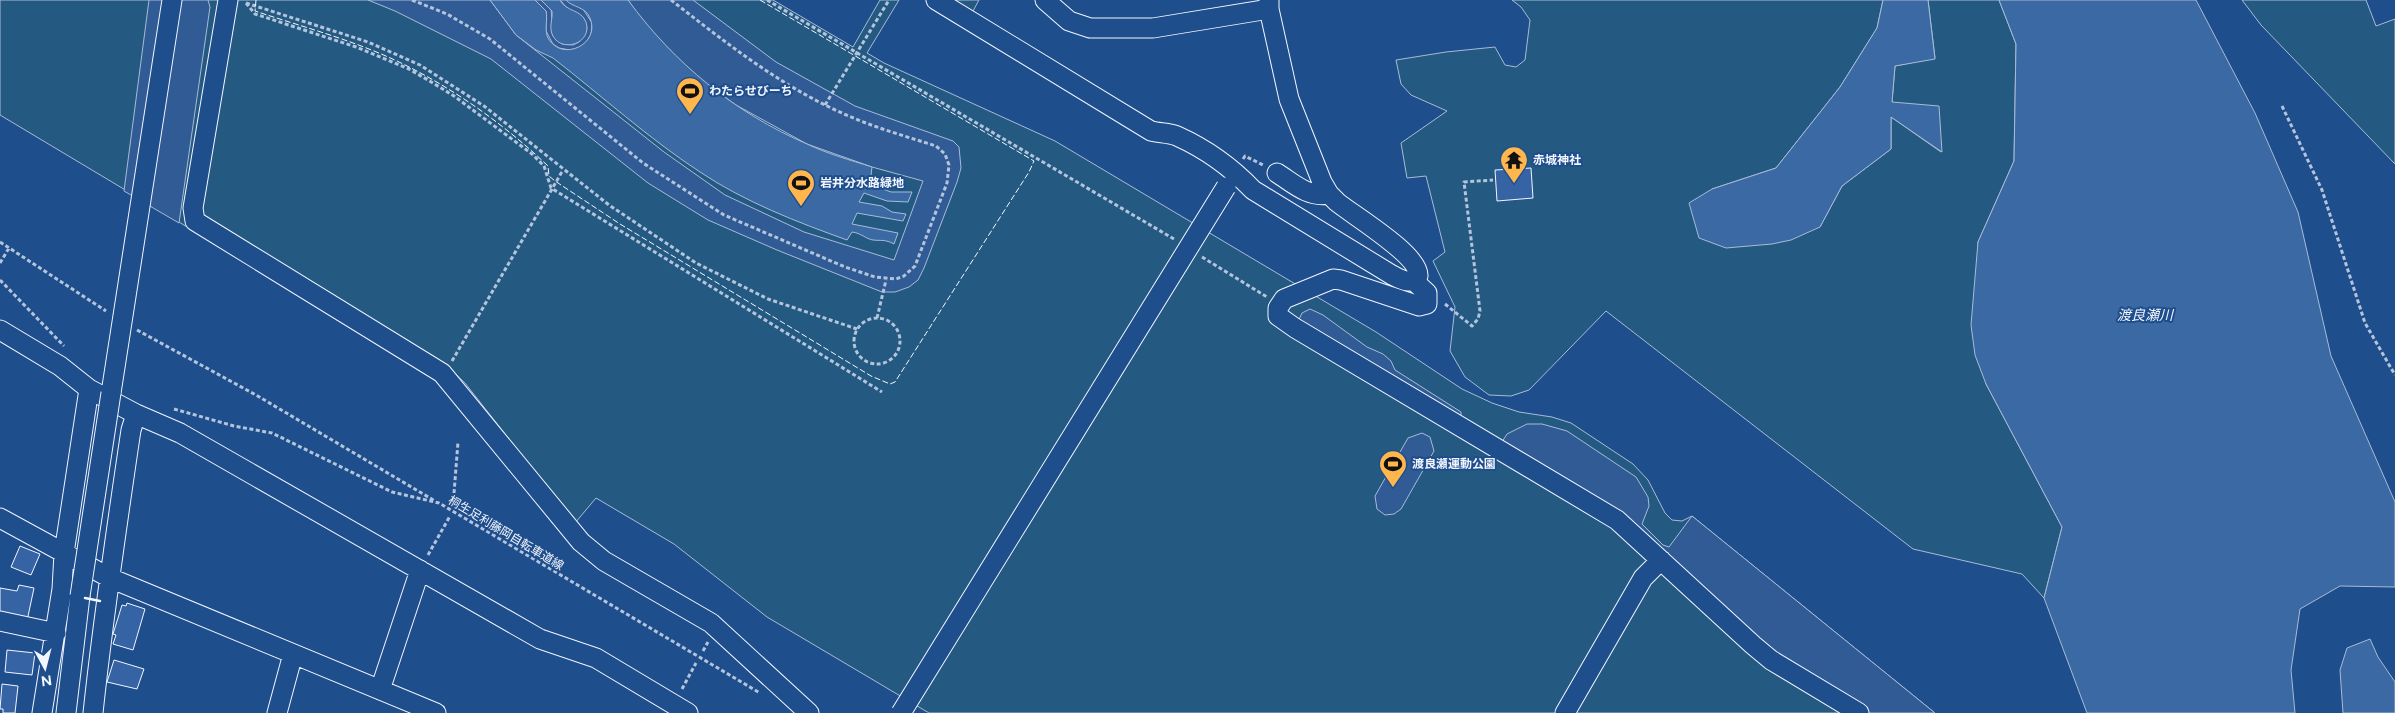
<svg xmlns="http://www.w3.org/2000/svg" width="2395" height="713" font-family="Figtree,'Noto Sans JP',sans-serif">
<rect width="100%" height="100%" fill="#1f4e8c"/>
<path fill="#245a82" stroke="#a8bbd7" d="M0,0h773l80,47 27,-47h19l-32,53 17,10 171,78 321,191 86,57 30,14 27,9 33,5 19,6 62,41 15,16 17,33 7,7 10,1 10,-5 243,197h-1006l-162,-96 -93,-73 -78,-46 -21,25 -110,-140 -14,-13 -227,-121 -224,-134z
M953,0h26l-6,11z
M1512,0h371l-6,28 -37,59 -64,81 -64,21 108,38 22,-41 49,-37v-32l50,35 -49,-50 3,-36 40,-8 -7,-58h71l17,44 -2,117 -36,81 8,142 76,143 -18,71 -22,-24 -109,-25 -307,-238 -77,79 -18,6 -22,-1 -24,-18 -15,-26 5,-44 -22,-46 12,-9 -19,-76 -19,2 -6,-35 46,-32 -36,-16 -10,-11 -5,-24 50,-8 49,-5 10,18 11,2 9,-7 5,-40 -9,-13z
M2242,0h124l10,26 19,-7v145l-134,-139z"/>
<path fill="#305b95" stroke="#a8bbd7" d="M149,0h59l2,7 -31,216 -55,-32z
M368,0h122l26,35 148,117 61,43 79,37 90,28 29,-79 -51,-14 -65,-23 -71,-39 -30,-21 -25,-22 -37,-39 -16,-23h65l83,62 79,44 98,35 6,6 2,21 -4,14 -33,86 -6,12 -9,7 -14,5h-13l-105,-42 -69,-30 -60,-37 -157,-124 -96,-48z
M535,0h6l10,8 2,28 9,8 11,1 6,-3 6,-8 2,-6 -4,-11 -16,-9 -7,-8h6l17,9 9,14 -1,11 -4,7 -6,6 -11,3 -11,-2 -6,-4 -7,-13v-20z
M1310,309l13,6 44,32 16,7 8,7 4,9 66,42v7l-166,-91 7,-15z
M1527,424h15l25,7 69,46 12,20 1,9 -7,18 21,21 6,2 23,-31 243,197h-76l-66,-41 -132,-112 -163,-112 9,-14z
M1422,433l8,4 4,14 -33,58 -7,5 -9,1 -8,-6 -2,-13 33,-58z"/>
<path fill="#3b69a3" stroke="#a8bbd7" d="M490,0h45l11,11c2,9 -2,19 2,27 14,25 53,6 42,-20 -5,-12 -17,-10 -24,-18h62c46,63 107,113 179,144 21,10 43,16 65,23l-2,17 21,8h21l-4,10 -21,-1 -23,-8 -5,9 23,4 10,6 14,2 -3,7 -46,-8 -5,11 46,9 -4,11c-9,-5 -13,-3 -21,-4 -7,-1 -12,-7 -21,-8l-5,8c-50,-18 -102,-38 -147,-68 -52,-34 -98,-76 -147,-114l-17,-8 -20,-15z
M541,0h19c6,12 21,9 26,22 7,22 -26,32 -34,12 -3,-8 1,-16 0,-23z
M1883,0h45l7,59 -40,7 -3,36 47,4 3,46 -51,-35v32l-49,37 -22,41 -29,13 -19,4 -46,4 -27,-10 -10,-35 23,-14 64,-21 64,-81 37,-59z
M1999,0h197l59,113 43,99 33,144 64,146v85l-55,-1 -40,23 -9,61 4,43h-208l-43,-115 18,-71 -76,-143 -11,-29 -4,-30 7,-83 36,-81 2,-117z
M2370,639l8,18 17,25v31h-52l-3,-43 7,-22z"/>
<path fill="#3563a3" stroke="#f2f6ff" d="M1531,168l2,30 -36,3 -2,-31z
M20,546l20,8 -9,21 -20,-8z
M19,585l15,3 -7,33 -27,-6v-27l17,3z
M127,603l18,6 -12,41 -20,-6 3,-9 -3,-1 9,-29 4,1z
M7,650l28,3 -3,22 -27,-3z
M114,660l30,9 -7,20 -30,-7z
M2,684l16,2 -3,27h-12v-4h-3z"/>
<g fill="none" stroke-linecap="round" stroke-linejoin="round">
<g stroke="#f2f6ff" stroke-width="21">
<path id="minor" d="M228,0l-35,208 2,13 247,152 139,169 23,19 107,62 98,90
M936,0l215,131c8,2 19,2 26,5 29,13 55,32 76,54l139,85c10,5 17,10 26,1 2,-21 -64,-60 -81,-74l-8,-8 -7,-12 -33,-83 -20,-90v-9
M1045,0l24,21 21,7h63l116,-19
M1277,173c16,10 31,25 52,21
M1414,281l13,12v11l-8,2 -78,-26 -8,-1 -49,20 -6,9v8l17,12 322,192 136,125 18,15 88,53
M0,330l60,36 29,23 47,25 44,19 360,206 56,19 92,55
M111,393l61,-393
M0,518l110,60 326,135
M0,621l56,12
M380,690l40,-120
M42,713l20,-124 2,-36 25,-164
M66,713l14,-117
M93,713c10,-95 24,-189 38,-283l5,-16
M277,713l16,-59
M1565,713l78,-135 18,-18"/>
</g>
<path stroke="#b3c4dc" stroke-width="3" stroke-dasharray="4 2.5" stroke-linecap="butt" d="M412,0l35,14 43,25 153,124 81,52 121,52 30,10 21,2 8,-3 11,-10 32,-83 2,-18 -4,-11 -9,-8c-31,-10 -64,-19 -94,-33 -63,-28 -117,-71 -171,-113
M767,0l407,239
M246,3l9,11 101,33 53,22 19,11 26,16 78,58 12,12 7,22 331,204
M246,3l122,39 52,23 64,41 125,99 87,58 72,36 89,30
M825,105l64,-105
M2282,106l40,84 43,133 30,52
M1243,159l2,-3 18,9
M0,242l106,69
M1202,257l65,40
M0,263l9,-15
M0,280l64,66
M1445,304l27,22 6,-7 2,-8 -16,-129 29,-2
M854 341a23 23 0 1 1 46 0a23 23 0 1 1-46 0Z
M877,318l9,-38
M137,330l119,65 179,106
M452,361l111,-191
M174,409l60,17 38,7 120,59 47,11 321,190
M453,506l5,-64
M428,555l22,-39
M703,651l5,-9
M682,689l14,-26"/>
<use href="#minor" stroke="#1f4e8c" stroke-width="19"/>
<g stroke="#f2f6ff" stroke-width="21" stroke-linecap="butt">
<path id="minor-bridge" d="M80,596l31,-203
M901,713l325,-526"/>
</g>
<use href="#minor-bridge" stroke="#1f4e8c" stroke-width="19"/>
<path stroke="#f2f6ff" stroke-width="1" stroke-dasharray="6 2.5" stroke-linecap="butt" d="M256,0l-1,11c48,16 98,29 144,51 54,26 105,62 149,104l1,10 6,5 65,43 251,152 19,8 5,-2 134,-210 5,-11 -274,-161"/>
<path stroke="#f2f6ff" stroke-width="2.5" d="M85,598l15,3"/>
</g>
<defs>
<g id="stadium-pin" transform="scale(1.4375)"><path d="M0 17L-7.5 6A9.5 9.5 0 1 1 7.5 6Z" fill="#ffb74d" stroke="#1f4e8c"/><path d="M0-5a6.5 5 0 1 0 0 10a6.5 5 0 1 0 0-10ZM-3.5-1.8h7v3.6h-7Z" fill="#111"/></g>
<g id="temple-pin" transform="scale(1.4375)"><path d="M0 17L-7.5 6A9.5 9.5 0 1 1 7.5 6Z" fill="#ffb74d" stroke="#1f4e8c"/><path d="M0-6L5-2H3V0L6.5 2.5H4V6H1.5V3h-3V6H-4V2.5H-6.5L-3 0V-2H-5Z" fill="#111"/></g>
</defs>
<g fill-rule="evenodd">
<use href="#stadium-pin" x="690" y="91"/>
<use href="#temple-pin" x="1514" y="160"/>
<use href="#stadium-pin" x="801" y="183"/>
<use href="#stadium-pin" x="1393" y="464"/>
</g>
<g text-anchor="middle" dominant-baseline="central" stroke-width="4" stroke-linejoin="round" paint-order="stroke">
<g font-size="12" font-weight="bold" fill="#f2f6ff" stroke="#1f4e8c" text-anchor="start">
<text x="709" y="91">わたらせびーち</text>
<text x="1533" y="160">赤城神社</text>
<text x="820" y="183">岩井分水路緑地</text>
<text x="1412" y="464">渡良瀬運動公園</text>
</g>
<g font-size="12" fill="#f2f6ff" stroke="#1f4e8c">
<text transform="translate(506 533) rotate(31)">桐生足利藤岡自転車道線</text>
</g>
<g font-size="14" font-style="italic" fill="#f2f6ff" stroke="#1f4e8c">
<text x="2145" y="315">渡良瀬川</text>
</g>
</g>
<g transform="translate(45 668) rotate(173)" stroke="#1f4e8c" stroke-width="4" paint-order="stroke">
<path d="M0-4L9 19L0 12L-9 19Z" fill="#f2f6ff"/>
<text y="-8" font-size="14" font-weight="bold" text-anchor="middle" fill="#f2f6ff">N</text>
</g>
</svg>
